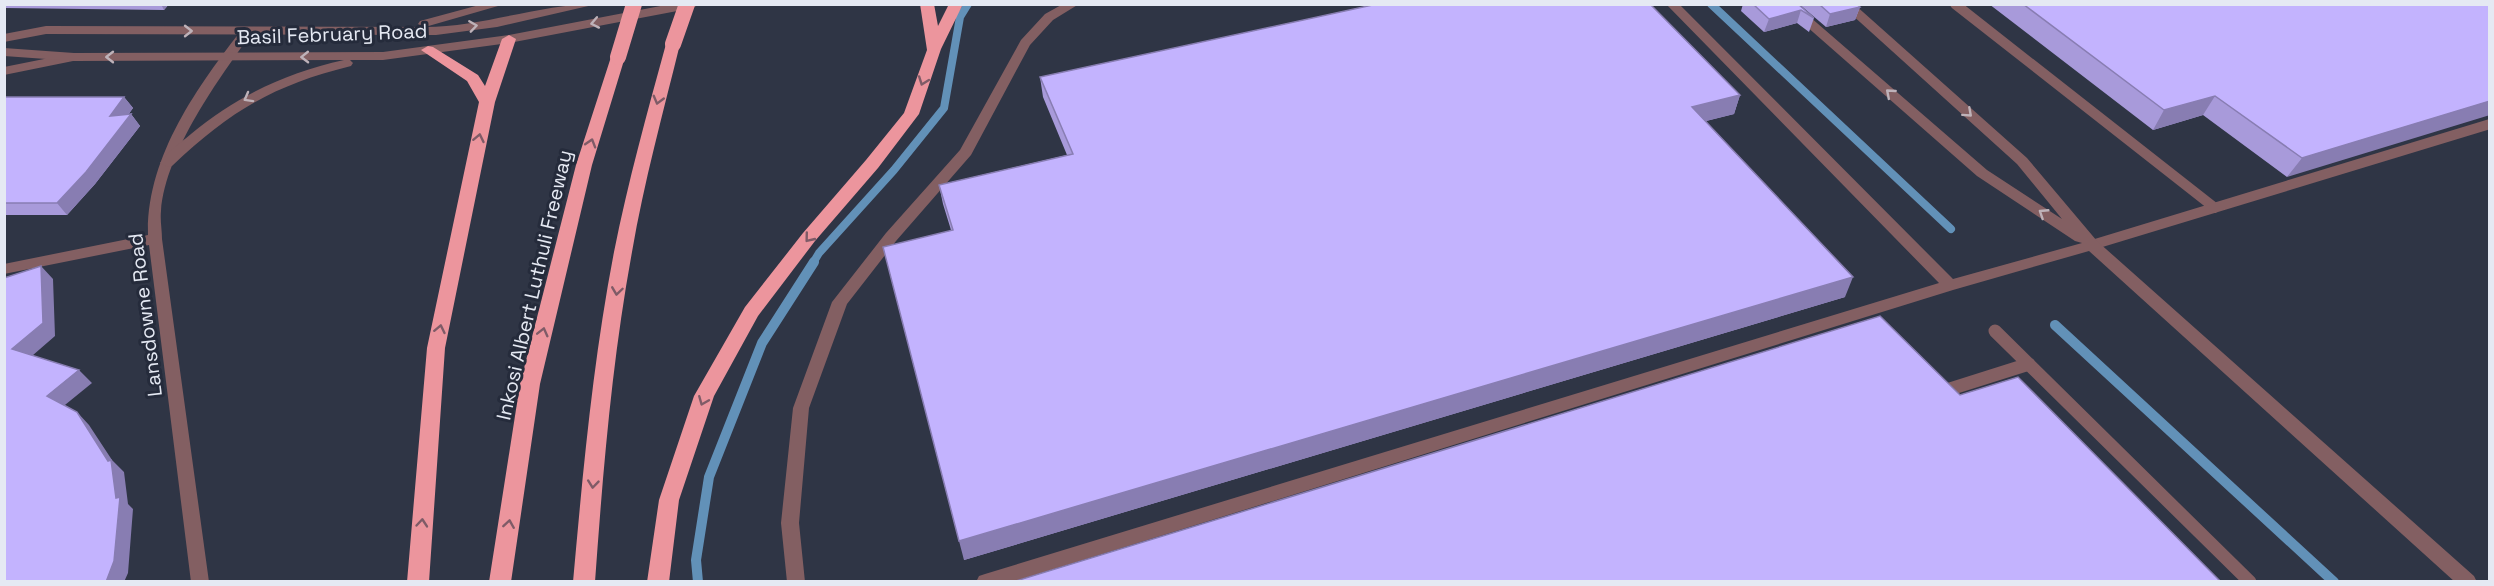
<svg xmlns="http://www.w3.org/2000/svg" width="2494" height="586" font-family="'Space Grotesk',sans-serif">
<rect width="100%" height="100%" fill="#2f3545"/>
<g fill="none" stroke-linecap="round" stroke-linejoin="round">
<path stroke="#6291b8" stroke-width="8" d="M1711,4l240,225
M813,263l6,-10 75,-83 50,-62 16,-91 8,-13"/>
<path stroke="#6291b8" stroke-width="10" d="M2055,325l279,257
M698,582l-2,-22 13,-83 53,-134 52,-81"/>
<path stroke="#835f62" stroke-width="10" d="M1955,4l260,204
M2092,245l398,-121"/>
<path stroke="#835f62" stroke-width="13" d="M1995,331l255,251
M1950,389l79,-25"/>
<path fill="#835f62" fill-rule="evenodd" d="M1063,4h16l-26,16 -23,25 -59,110 -75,86 -49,63 -38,104 -10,115 6,59h-18l-6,-59 12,-115 39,-106 54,-69 74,-83 61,-110 24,-26z
M1666,4h13l274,275 129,-36 -7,-2 -98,-65 -196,-172h14l192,166 75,49 -45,-55 -177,-160h14l173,154 70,83 377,335 3,6h-22l-366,-331 -136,39 -941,292h-36l3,-6 6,-2 954,-291z
M247,27l6,4c-34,48 -87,119 -92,180 -1,9 1,19 1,28l47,343h-18l-42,-337 -145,29v-10l144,-29c-2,-77 49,-148 95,-207z
M74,53l6,4 -2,3 -74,15v-8z"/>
<path fill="#835f62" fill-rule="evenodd" d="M483,4h22l-80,23c58,0 114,-23 172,-23l-100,23 -61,8 -390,-1 -42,8v-8l42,-8 377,1 -5,-3 2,-3z
M671,4h28l-6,4 -184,35 -126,17h-33l3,3 -2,3c-77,19 -121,45 -179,100l-5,1 -7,-4c8,-11 20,-20 31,-29 45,-38 95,-61 153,-74l-270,1 -70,-5v-8l70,5 309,-1 126,-17z"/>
<path fill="#ec959d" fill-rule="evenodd" d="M920,4h14l4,22 11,-22h14l-22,45 -22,65 -41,54 -63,73 -57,75 -44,80 -35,104 -10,82h-22l12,-82 35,-104 51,-89 58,-74 63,-73 38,-47 23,-63z
M509,35l7,4 -21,63 -50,246 -16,234h-22l20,-234 52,-246 -12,-21 -46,-31 7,-4 5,1 45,28 7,11 17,-47z
M673,40l7,4c-17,69 -36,138 -48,208 -20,109 -29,219 -37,330h-22c10,-111 20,-221 41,-330 14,-70 33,-139 52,-208z
M618,53l7,4 -33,108 -52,219 -29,198h-22l31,-198 56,-219 35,-108z"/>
<path stroke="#ec959d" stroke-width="16" d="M673,44l14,-40
M618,57l16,-53"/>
</g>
<path fill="#a89ada" d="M4,4h165l-5,6 -160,-2z
M1743,4h55l16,14 -5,14 -12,-9 -33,9 -23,-21z
M1799,4h58l3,3 -5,13 -29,7z
M1989,4h501l-203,173 -84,-62 -50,15z
M1040,77l700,18 -6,19 -28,7 139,176 -881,263 -13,-330 -8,-26 -4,-19 128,-30 -24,-58z
M4,97h120l9,11 -5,7 3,-1 9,12 -45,58 -28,31h-63z"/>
<path fill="#887db2" d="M161,4h8l-5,6z
M1860,7l-5,13 -29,7 4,-13z
M1801,10l-4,13 -33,9 5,-13z
M1740,95l-6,19 -48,12 6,-19z
M2215,96l-12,19 -50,15 11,-20z
M124,97l9,11 -14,19 -9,-11z
M2490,101v14l-203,62 15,-19z
M131,114l9,12 -45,58 -28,31 -10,-12z
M41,266l12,13 2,57 -30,26 -13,-13z
M1853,277l-8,20 -881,263 -5,-19z
M79,370l13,13 -32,26 -13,-13z
M77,412l12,13 23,35 12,12 4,32 5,5 -5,64 -4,9h-18l10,-84z"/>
<path fill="#c3b3fe" stroke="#887db2" stroke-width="1.5" d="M1377,4h273l90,91 -48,12 161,170 -894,264 -76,-294 70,-17 -14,-45 134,-31 -33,-77z
M1753,4h45l16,14 -13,-8 -32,9z
M1819,4h38l3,3 -30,7z
M2023,4h467v97l-188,57 -87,-62 -51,14z
M4,97h120l-14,19 21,-2 -45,58 -29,31h-53z
M41,266l2,57 -31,26 67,21 -32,26 30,16 31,49 3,-1 5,38 4,-1 -6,64 -8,21h-102v-304z
M1880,316l80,79 58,-18 203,205h-1208z"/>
<defs><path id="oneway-chevron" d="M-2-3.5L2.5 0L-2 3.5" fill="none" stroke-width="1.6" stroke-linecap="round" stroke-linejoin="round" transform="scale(1.5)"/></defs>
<g stroke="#beb2b9">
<use href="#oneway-chevron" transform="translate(595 23) rotate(169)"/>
<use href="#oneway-chevron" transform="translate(473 26) rotate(-8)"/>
<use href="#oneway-chevron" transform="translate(188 31)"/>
<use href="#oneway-chevron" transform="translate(110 57) rotate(-180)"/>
<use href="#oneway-chevron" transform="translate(305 57) rotate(179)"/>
<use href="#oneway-chevron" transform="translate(1890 93) rotate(-139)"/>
<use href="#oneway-chevron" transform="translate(248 98) rotate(151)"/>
<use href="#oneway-chevron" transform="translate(1968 113) rotate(42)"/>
<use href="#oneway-chevron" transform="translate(2043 213) rotate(-147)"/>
</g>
<g stroke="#7f5b67">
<use href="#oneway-chevron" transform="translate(923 81) rotate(110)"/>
<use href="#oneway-chevron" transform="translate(658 100) rotate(105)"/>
<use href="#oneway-chevron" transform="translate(479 138) rotate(-78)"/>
<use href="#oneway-chevron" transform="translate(591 143) rotate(-73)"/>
<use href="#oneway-chevron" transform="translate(809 238) rotate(129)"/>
<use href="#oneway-chevron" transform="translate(617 291) rotate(98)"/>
<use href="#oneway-chevron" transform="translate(440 329) rotate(-78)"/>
<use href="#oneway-chevron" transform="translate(543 332) rotate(-76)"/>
<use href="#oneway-chevron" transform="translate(703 401) rotate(112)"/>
<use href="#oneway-chevron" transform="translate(593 484) rotate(96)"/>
<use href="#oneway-chevron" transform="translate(422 523) rotate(-85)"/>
<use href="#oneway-chevron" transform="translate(509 524) rotate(-81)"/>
</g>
<g text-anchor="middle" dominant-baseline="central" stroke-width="6" stroke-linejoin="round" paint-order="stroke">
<g font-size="20" fill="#e5e9f3" stroke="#252b3b">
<text transform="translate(332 34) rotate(-2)">Basil February Road</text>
<text transform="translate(534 285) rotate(-77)">Inkosi Albert Luthuli Freeway</text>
<text transform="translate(145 315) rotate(-97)">Lansdowne Road</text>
</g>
</g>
<rect width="2494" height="586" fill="none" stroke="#e5e9f3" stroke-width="12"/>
</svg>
